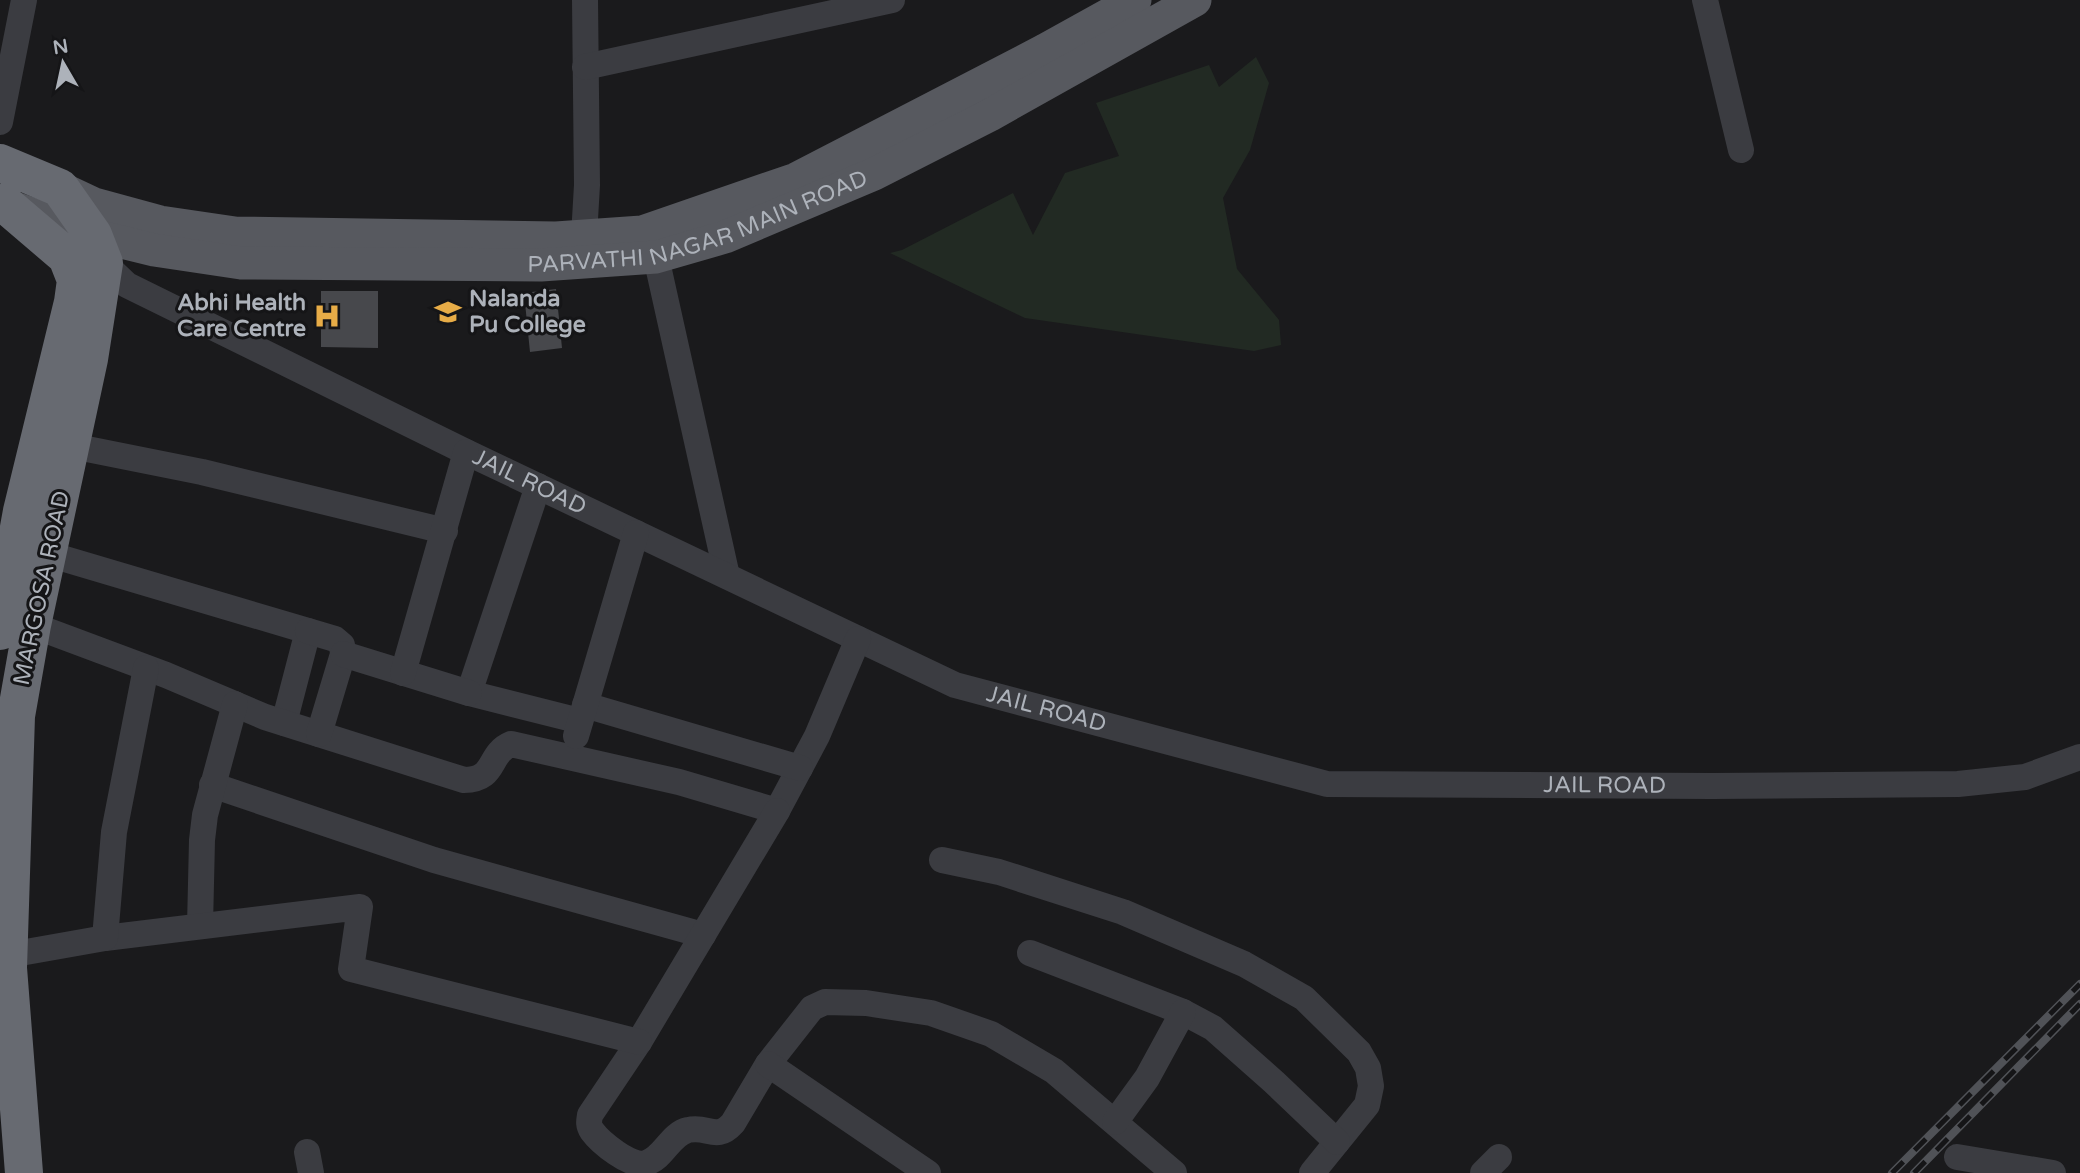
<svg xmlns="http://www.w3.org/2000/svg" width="2080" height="1173" font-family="'Varela Round',sans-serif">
<rect width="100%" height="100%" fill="#1a1a1c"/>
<path fill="#222a23" d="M1256,57l13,26 -19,67 -27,48 14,71 42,51 2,25 -27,6 -229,-33 -135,-65 12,-3 111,-57 20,42 32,-62 54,-17 -23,-53 113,-38 10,22z"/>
<path fill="#47484c" d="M556,289l6,59 -32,4 -6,-59z
M321,291h57v57l-57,-1z"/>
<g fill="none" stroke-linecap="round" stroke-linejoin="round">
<g stroke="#3b3c41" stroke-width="26">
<path d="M585,0l2,185 -3,51 2,17"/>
<path d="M1705,0l36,150"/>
<path d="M585,67l307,-67"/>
<path d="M0,122l24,-122"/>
<path d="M656,257l71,319"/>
<path id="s1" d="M104,263l23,22 339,167 489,233 372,99 385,2 246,-2 67,-7 55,-20"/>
<path d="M72,446l130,26 243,59"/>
<path d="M538,486l-69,207 111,28"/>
<path d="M48,554l260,77 -24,92"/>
<path d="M32,625l134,50 99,42 199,63c33,0 23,-26 47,-36l168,38 98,29 40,-75 41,-97"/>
<path d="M308,631l27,8 7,6 1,9 -24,80"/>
<path d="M343,654l126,39"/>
<path d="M403,673l63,-221"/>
<path d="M585,705l215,63"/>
<path d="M576,736l60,-203"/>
<path d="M212,785l222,75 269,75"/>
<path d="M777,811l-138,231 -49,73c-1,6 -2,10 2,16 8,11 39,37 54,32 18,-5 24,-29 42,-33 20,-5 28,12 45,-7l35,-59 44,-56 13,-6 41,1 65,10 60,21 63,37 120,102"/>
<path d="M942,860l57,12 124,40 121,52 60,34 55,54 9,16 3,18 -4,19 -55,68"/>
<path d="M200,926l2,-86 3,-25 30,-111"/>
<path d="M105,938l255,-31 -9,62 288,73"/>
<path d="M1030,953l153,59 30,16 61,54 63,60"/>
<path d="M9,955l96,-17 9,-106 32,-164"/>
<path d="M768,1064l160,109"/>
<path d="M1115,1122l32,-44 36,-66"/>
<path d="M307,1152l4,21"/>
<path d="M1957,1157l96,16"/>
<path d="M1483,1173l16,-16"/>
</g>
<g stroke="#57595f" stroke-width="33">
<path d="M60,188l34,16 66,18 75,11 321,5 86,-6 154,-53 249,-129 90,-50"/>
<path id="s2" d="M12,207l81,28 61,15 87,13 300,2 115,-8 69,-20 149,-63 116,-59 205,-115"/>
</g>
<path stroke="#676a71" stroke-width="38" d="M0,163l60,25 33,47 11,28 -15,96 -57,266 -16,91 -8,252 16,205
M0,203l6,2 61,52 9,23 -3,22 -51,209 -22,120"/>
<g stroke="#505257" stroke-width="8">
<path id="rail" d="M1892,1173l188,-189
M1914,1173l166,-169"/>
</g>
<use href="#rail" stroke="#151517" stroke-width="5" stroke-dasharray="16" stroke-linecap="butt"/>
</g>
<defs>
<g id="university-bare" transform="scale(2.1)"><path d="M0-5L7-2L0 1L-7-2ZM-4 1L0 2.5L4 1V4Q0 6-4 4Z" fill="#e7ac47" stroke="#151517" stroke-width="2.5" paint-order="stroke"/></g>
<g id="hospital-bare" transform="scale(2.1)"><path d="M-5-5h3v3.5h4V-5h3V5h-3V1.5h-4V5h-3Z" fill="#e7ac47" stroke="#151517" stroke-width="2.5" paint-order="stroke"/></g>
</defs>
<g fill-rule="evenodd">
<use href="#university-bare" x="448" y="312"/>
<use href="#hospital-bare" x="327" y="316"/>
</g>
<g text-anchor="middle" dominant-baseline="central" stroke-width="6" stroke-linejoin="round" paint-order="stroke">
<g font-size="23" fill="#adb2ba" stroke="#151517">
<text stroke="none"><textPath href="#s2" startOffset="700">PARVATHI NAGAR MAIN ROAD</textPath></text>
<text stroke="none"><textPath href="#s1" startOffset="480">JAIL ROAD</textPath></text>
<text transform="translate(42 588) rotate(-78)">MARGOSA ROAD</text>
<text stroke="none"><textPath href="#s1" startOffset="1046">JAIL ROAD</textPath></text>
<text stroke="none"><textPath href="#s1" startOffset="1614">JAIL ROAD</textPath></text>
</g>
<g font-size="23" font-weight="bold" fill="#adb2ba" stroke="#151517" text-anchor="start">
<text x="469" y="299">Nalanda<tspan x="469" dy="26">Pu College</tspan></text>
<text x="306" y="303" text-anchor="end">Abhi Health<tspan x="306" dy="26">Care Centre</tspan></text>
</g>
</g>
<g transform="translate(63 63) rotate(351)" stroke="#151517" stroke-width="5" paint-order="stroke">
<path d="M0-5L12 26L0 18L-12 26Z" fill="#adb2ba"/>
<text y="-10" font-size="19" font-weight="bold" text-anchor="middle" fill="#adb2ba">N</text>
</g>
</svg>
